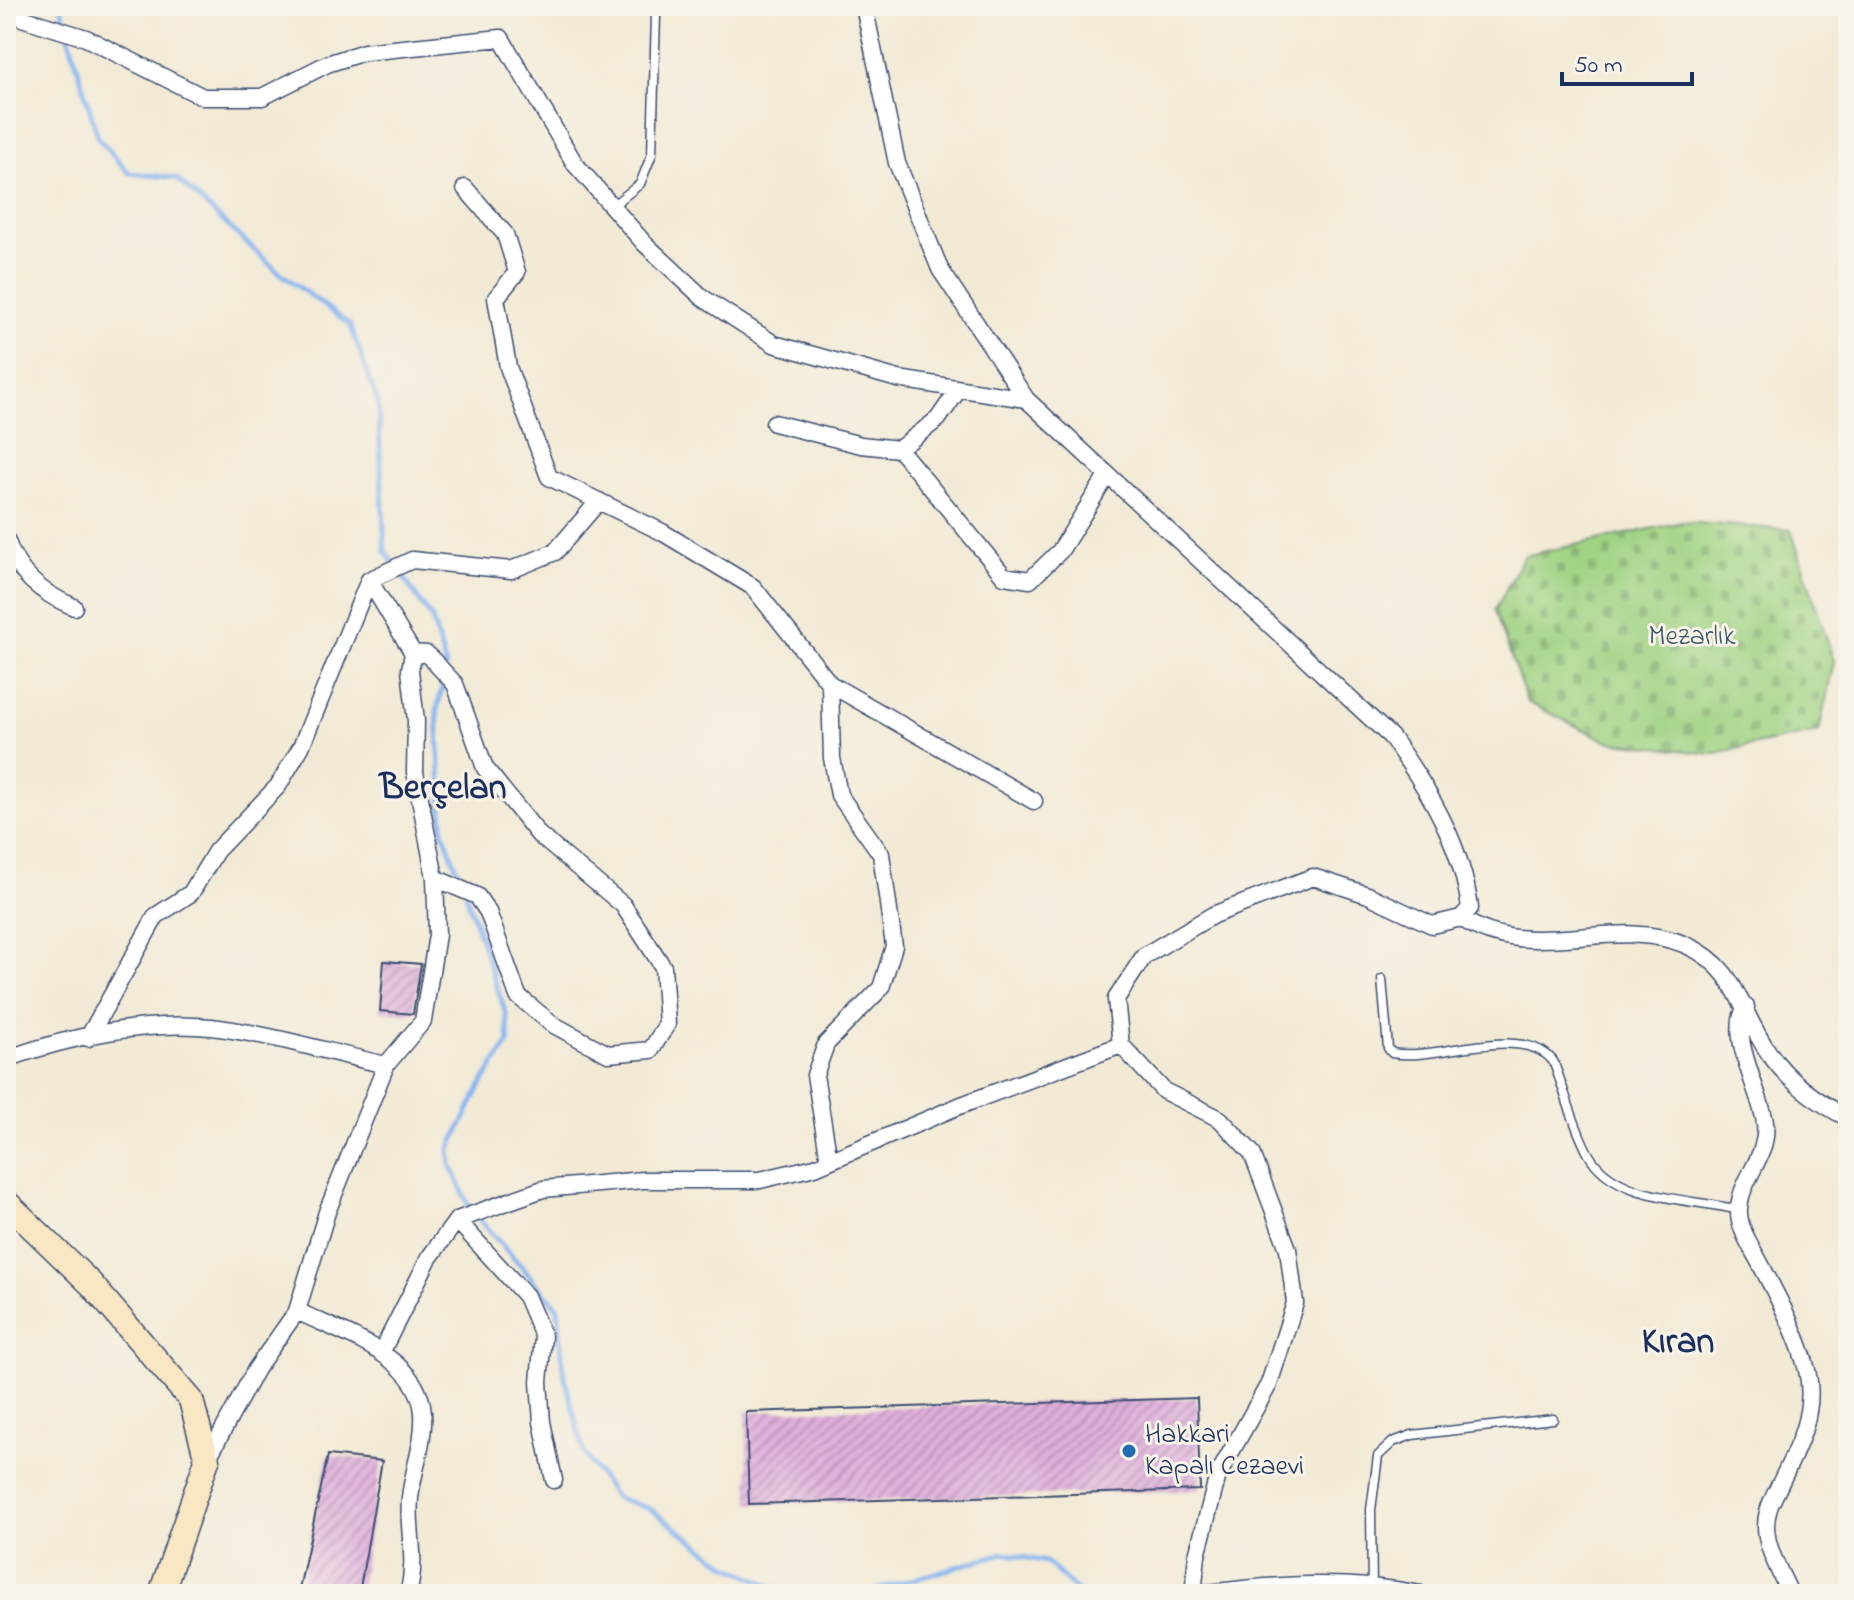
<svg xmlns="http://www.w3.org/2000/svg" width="1854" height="1600" font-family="'Indie Flower',sans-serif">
<defs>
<pattern id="cemetery-stones" width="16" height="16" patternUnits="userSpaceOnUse" patternTransform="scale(2)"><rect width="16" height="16" fill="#a0d383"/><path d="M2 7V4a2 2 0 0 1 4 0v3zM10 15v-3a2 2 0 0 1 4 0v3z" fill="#89b574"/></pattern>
<pattern id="building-hatch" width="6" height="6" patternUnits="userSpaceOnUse" patternTransform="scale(2)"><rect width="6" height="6" fill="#dfafdc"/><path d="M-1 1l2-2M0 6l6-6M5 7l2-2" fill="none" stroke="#b48fb6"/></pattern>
</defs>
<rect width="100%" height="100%" fill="#f7f3e8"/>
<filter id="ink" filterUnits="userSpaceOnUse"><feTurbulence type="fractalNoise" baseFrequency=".0125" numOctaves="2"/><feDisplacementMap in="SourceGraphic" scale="16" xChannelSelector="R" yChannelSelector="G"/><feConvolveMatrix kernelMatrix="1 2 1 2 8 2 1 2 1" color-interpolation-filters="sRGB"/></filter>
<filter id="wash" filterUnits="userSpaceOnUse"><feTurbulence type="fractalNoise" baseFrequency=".006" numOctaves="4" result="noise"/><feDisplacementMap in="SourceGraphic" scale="32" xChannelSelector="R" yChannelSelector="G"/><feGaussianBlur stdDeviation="1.8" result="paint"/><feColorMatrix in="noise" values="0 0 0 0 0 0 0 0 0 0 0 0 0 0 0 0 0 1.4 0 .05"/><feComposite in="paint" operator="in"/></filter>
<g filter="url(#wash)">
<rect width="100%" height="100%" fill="#f2ead5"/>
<path fill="url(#cemetery-stones)" stroke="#5e8170" stroke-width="2" d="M1683,522l108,8 43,131 -15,71 -108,22 -104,-13 -80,-39 -32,-92 29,-54z"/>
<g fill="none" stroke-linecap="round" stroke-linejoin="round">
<path stroke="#85b4f0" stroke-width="5" d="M61,6l6,22
M69,38l29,100 31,35 47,5 99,91 75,56 28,78 7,148 47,68 14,48
M444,680l-7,30 6,121 20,55
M466,895l40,119 3,28 -29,45 -30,62 1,16 20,46
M478,1218l80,90 5,62 21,83 31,44 35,12 78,57 62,28
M863,1594l141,-41 42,9 35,32"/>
</g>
<g id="blocks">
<path fill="url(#building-hatch)" d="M384,961l37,3 -8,50 -33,-3z
M1197,1398l3,92 -451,14 -3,-92z
M328,1455l54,6 -23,133h-61z"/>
</g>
</g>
<g filter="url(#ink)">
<use href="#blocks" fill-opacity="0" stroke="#3b4b70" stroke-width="2"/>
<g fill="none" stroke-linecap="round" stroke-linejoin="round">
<g stroke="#3b4b70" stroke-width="11">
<path id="service" d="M612,206l28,-22 12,-30 4,-139 -8,-9
M1382,979l6,69 4,5c44,9 130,-31 161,8 12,30 20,64 35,92 26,49 104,45 151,57
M1372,1589l-1,-79 7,-54 15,-14 19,-7 141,-16"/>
</g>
<g stroke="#3b4b70" stroke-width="19">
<path id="minor" d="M864,6l33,157 43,106 86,130 365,338c38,53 70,106 79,171l-9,10 -29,7 -64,-30 -55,-18 -100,38 -69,41 -28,43 5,46 43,46 56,28 32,34 36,96 7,54 -26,81 -51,91 -21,80 -4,39
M6,13l80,25 117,59h59l65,-33 37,-12 137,-14 74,126 69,79 59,55 71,46 124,35 128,20
M465,188l40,46 12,38 -21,26 12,69 41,110 113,55 91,55 77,97 204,117
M774,423l87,22 38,4 39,-30 21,-30
M899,449l105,127 26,4 30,-29 47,-75
M6,539c11,35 35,54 68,68
M369,580l44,73
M1461,918c68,47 152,-4 225,27 53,23 53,67 83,108 20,29 48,49 79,65
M1746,1007c-19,27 15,85 19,116 5,37 -33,62 -25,98 3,15 14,30 21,44 17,33 37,69 46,105 10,42 -10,79 -28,116 -6,13 -13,24 -13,40 0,23 15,47 24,68
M88,1038l68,-122 35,-23 25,-42 62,-65 23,-39 68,-167 43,-20 99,10 44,-18 44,-51
M6,1059c62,-22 139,-39 205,-32 55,6 120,26 175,38
M829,1160l-14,-85 11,-31 55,-56 13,-42 -13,-92 -42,-59 -7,-37 -2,-74
M457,1220l69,76 17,40 -4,46 3,40 12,58
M297,1311c44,22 122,45 126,102 2,27 -10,57 -13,85 -3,35 8,60 -2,96
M381,1353l48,-95 28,-38 86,-31 100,-9h117l55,-13 144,-61 162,-61
M207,1460l49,-91 41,-58 30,-99 59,-147 37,-44 14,-86 -2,-57 -20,-106 1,-51 -6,-51 3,-17 14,1 28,30 30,84 54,67 84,70 40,62 4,57 -16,26 -43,4 -56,-30 -34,-28 -30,-84 -11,-16 -42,-18
M1202,1594c74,-10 145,-14 219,0"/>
</g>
<g stroke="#3b4b70" stroke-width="27">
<path id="secondary" d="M6,1202l85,82 100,116 16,60 -46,134"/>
</g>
<use href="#service" stroke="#fff" stroke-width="8"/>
<use href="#minor" stroke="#fff" stroke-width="16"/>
<use href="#secondary" stroke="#f9e7c3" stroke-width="24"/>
</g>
</g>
<circle fill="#1f6fb2" stroke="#f7f3e8" stroke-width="3" cx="1129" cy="1451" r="8"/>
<g text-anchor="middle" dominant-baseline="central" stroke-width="6" stroke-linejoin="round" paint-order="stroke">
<g font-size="28" fill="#3c5867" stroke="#f7f3e8">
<text x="1692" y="637">Mezarlık</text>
</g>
<g font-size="28" fill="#1b2f5e" stroke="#f7f3e8" text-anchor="start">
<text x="1145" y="1435">Hakkari<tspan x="1145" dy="32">Kapalı Cezaevi</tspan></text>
</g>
<g font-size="36" font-weight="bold" fill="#1b2f5e" stroke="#f7f3e8">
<text x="443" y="789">Berçelan</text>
<text x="1678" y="1343">Kıran</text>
</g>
</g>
<rect width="1854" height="1600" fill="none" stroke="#f7f3e8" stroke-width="32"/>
<path d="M1562 72v12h130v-12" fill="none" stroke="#1b2f5e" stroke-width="4"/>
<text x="1574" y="72" font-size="24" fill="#1b2f5e" stroke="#f7f3e8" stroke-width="6" paint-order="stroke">50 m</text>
</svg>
